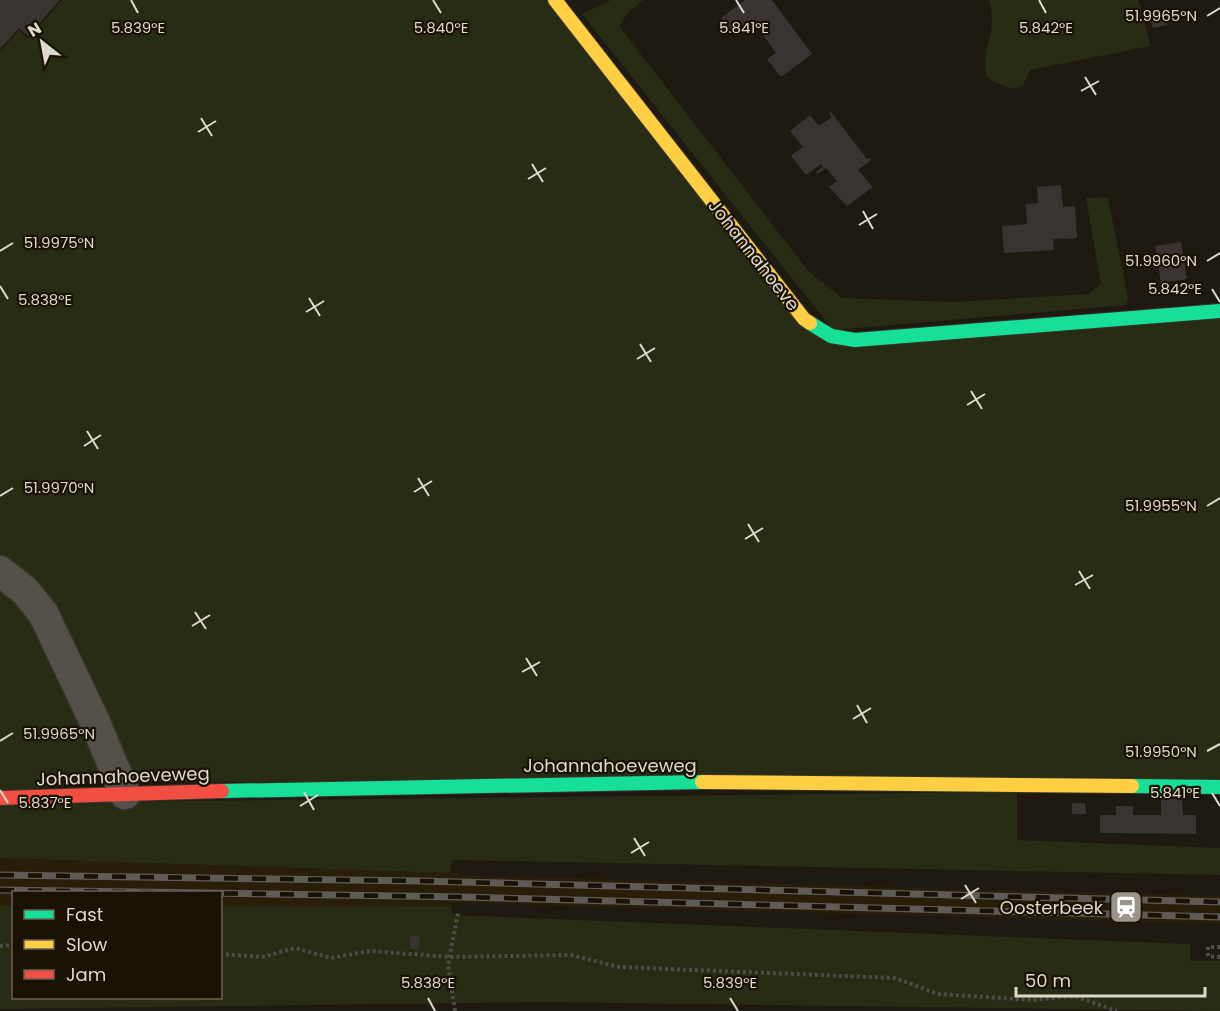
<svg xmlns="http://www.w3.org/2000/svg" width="1220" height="1011" font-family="Poppins,sans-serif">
<rect width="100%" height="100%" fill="#1e1a11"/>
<path fill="#281e0a" d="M0,858l450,15h9v2l761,21v28l-759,-21 -9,1 -1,3 -230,-1 -1,-14h-206l-1,14h-13z"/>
<path fill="#282c14" d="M62,0h485l281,342 392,-24v462l-1086,2 -134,-218v-513l19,-21 9,9z
M611,0h32l-15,13 -9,13 190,246 33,26 112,4 134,-8 13,-10 -15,-86 22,-1 20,101 -2,7 -293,25 -251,-316z
M989,0h149l13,46 -121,24 -7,15 -10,4 -17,-6 -10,-7c-6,-28 13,-42 3,-76z
M0,578l21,17 87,185 -108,13z
M1017,792v48l203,8v27l-768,-15 -2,13 -450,-15v-55z
M0,906h13l1,92h206l1,-92 230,1 2,8 737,29v17h30v50l-675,-9 -545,7z"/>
<path fill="#393432" d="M0,0h60l-32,36 -9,-8 -19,21z
M745,0h27l40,54 -31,23 -14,-18 9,-6 -22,-31 -19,14 -14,-18z
M1165,12l2,13 -14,3 -3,-12z
M831,112l36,47 2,-1 2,2 -13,10 15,17 -26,19 -18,-19 8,-6 -11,-13 -8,6 -2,-2 7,-5 -2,-3 -15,11 -15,-19 12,-9 -13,-16 20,-16 9,11 13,-9 -3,-4z
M1061,185l2,22 12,-1 2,32 -24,1 1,11 -50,3 -2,-27 25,-2 -1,-20 12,-1 -1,-16z
M1181,242l6,37 -26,4 -6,-37z
M1161,799h21l1,16h13v19l-96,-1v-18h16v-9h17v9h28z
M1072,803h13l1,11h-14z
M410,936h10l-1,13h-9z"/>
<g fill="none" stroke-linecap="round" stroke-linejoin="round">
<g stroke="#38342c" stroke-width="33">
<path id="street" d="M0,571l25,20 18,22 51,107 31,74"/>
</g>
<g stroke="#38342c" stroke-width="16">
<path id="fast" d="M810,323l21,13 24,4 365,-29
M1132,786l88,1
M222,791l480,-9"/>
</g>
<g stroke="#38342c" stroke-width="16">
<path id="slow" d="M555,0l249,319 6,4
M702,782l430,4"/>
</g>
<g stroke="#38342c" stroke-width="16">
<path id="jam" d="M0,798l222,-7"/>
</g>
<path stroke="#4f4b46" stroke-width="4" stroke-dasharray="3 3" stroke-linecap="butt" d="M0,946l14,-1
M1220,947h-12v9l12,1
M220,954l42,3 33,-9 36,10 39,-7 80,6 121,-2 48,12 276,11 43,16 95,6 41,-4 43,15
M455,1011l-7,-46 10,-52"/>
<use href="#street" stroke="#55514a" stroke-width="30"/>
<use href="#fast" stroke="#16e098" stroke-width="14"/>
<use href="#slow" stroke="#ffcf43" stroke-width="14"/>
<use href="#jam" stroke="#f24e42" stroke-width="14"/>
<g stroke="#5f5b56" stroke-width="7">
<path id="rail" d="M0,875l420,6 800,21
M0,890l463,7 757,20"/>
</g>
<use href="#rail" stroke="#1a1204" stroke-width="4.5" stroke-dasharray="14" stroke-linecap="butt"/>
</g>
<path fill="none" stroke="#ded9cf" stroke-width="2" d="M131,0l7,13M433,0l8,13M736,0l8,13M1039,0l7,13M1207,16l13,-8M1085,77l11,18M1081,91l18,-10M201,118l11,18M198,132l18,-11M532,164l11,18M528,179l18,-11M863,211l10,18M859,225l18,-11M0,251l13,-8M1207,261l13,-8M0,286l8,13M1212,289l8,13M309,298l11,18M306,312l18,-11M640,344l11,18M637,359l18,-11M971,391l11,18M967,405l18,-11M87,431l11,18M84,446l17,-11M418,478l11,18M414,492l18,-11M0,496l13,-8M1207,506l13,-8M748,524l11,18M745,539l18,-11M1079,571l11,18M1075,585l18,-10M195,612l11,17M192,626l18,-11M526,658l11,18M522,672l18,-10M857,705l10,18M853,719l18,-11M0,741l13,-8M1207,751l13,-7M0,790l8,13M304,792l10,18M1212,793l8,13M300,806l18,-11M634,838l11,18M631,853l18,-11M965,885l11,18M961,899l18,-11M428,998l7,13M730,998l8,13"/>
<defs>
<g id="station-square" transform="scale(1.725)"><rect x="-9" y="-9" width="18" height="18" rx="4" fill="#9b968c" stroke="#1a1204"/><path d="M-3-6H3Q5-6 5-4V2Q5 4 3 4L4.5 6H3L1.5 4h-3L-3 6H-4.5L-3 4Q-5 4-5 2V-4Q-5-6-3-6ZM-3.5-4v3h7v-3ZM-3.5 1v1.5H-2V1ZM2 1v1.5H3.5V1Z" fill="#fff"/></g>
</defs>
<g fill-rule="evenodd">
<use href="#station-square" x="1126" y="907"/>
</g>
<g text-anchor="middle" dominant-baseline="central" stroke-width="4.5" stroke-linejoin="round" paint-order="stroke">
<g font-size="18" fill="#ded9cf" stroke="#1a1204">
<text transform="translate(754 255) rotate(52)">Johannahoeve</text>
<text x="610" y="765">Johannahoeveweg</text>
<text transform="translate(123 776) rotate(-2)">Johannahoeveweg</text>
</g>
<g font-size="18" fill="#ded9cf" stroke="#1a1204" text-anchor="end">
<text x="1103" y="907">Oosterbeek</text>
</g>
</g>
<g font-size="15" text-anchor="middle" fill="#ded9cf" stroke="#1a1204" stroke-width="4.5" stroke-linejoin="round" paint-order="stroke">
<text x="1161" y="21">51.9965°N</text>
<text x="441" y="33">5.840°E</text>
<text x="138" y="33">5.839°E</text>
<text x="744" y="33">5.841°E</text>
<text x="1046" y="33">5.842°E</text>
<text x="59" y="248">51.9975°N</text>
<text x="1161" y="266">51.9960°N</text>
<text x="1175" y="294">5.842°E</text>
<text x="45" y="305">5.838°E</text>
<text x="59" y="493">51.9970°N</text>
<text x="1161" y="511">51.9955°N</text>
<text x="59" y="739">51.9965°N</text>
<text x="1161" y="757">51.9950°N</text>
<text x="1175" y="798">5.841°E</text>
<text x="45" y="808">5.837°E</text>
<text x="428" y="988">5.838°E</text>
<text x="730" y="988">5.839°E</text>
</g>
<rect x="12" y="891" width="210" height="108" fill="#1a1204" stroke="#686255" stroke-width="1.5"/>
<rect x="24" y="910" width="30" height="9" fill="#16e098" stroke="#686255" stroke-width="1.5"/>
<text x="66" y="921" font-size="18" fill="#ded9cf">Fast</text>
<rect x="24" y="940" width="30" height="9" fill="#ffcf43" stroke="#686255" stroke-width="1.5"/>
<text x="66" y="951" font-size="18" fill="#ded9cf">Slow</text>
<rect x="24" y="970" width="30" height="9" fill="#f24e42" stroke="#686255" stroke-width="1.5"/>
<text x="66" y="981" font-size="18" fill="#ded9cf">Jam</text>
<g transform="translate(42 42) rotate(329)" stroke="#1a1204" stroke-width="4.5" paint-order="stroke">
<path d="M0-4.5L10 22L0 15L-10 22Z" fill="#ded9cf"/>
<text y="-9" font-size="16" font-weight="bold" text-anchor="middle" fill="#ded9cf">N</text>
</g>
<path d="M1016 987v9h189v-9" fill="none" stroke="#ded9cf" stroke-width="3"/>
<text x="1025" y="987" font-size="18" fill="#ded9cf" stroke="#1a1204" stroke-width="4.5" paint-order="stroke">50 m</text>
</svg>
